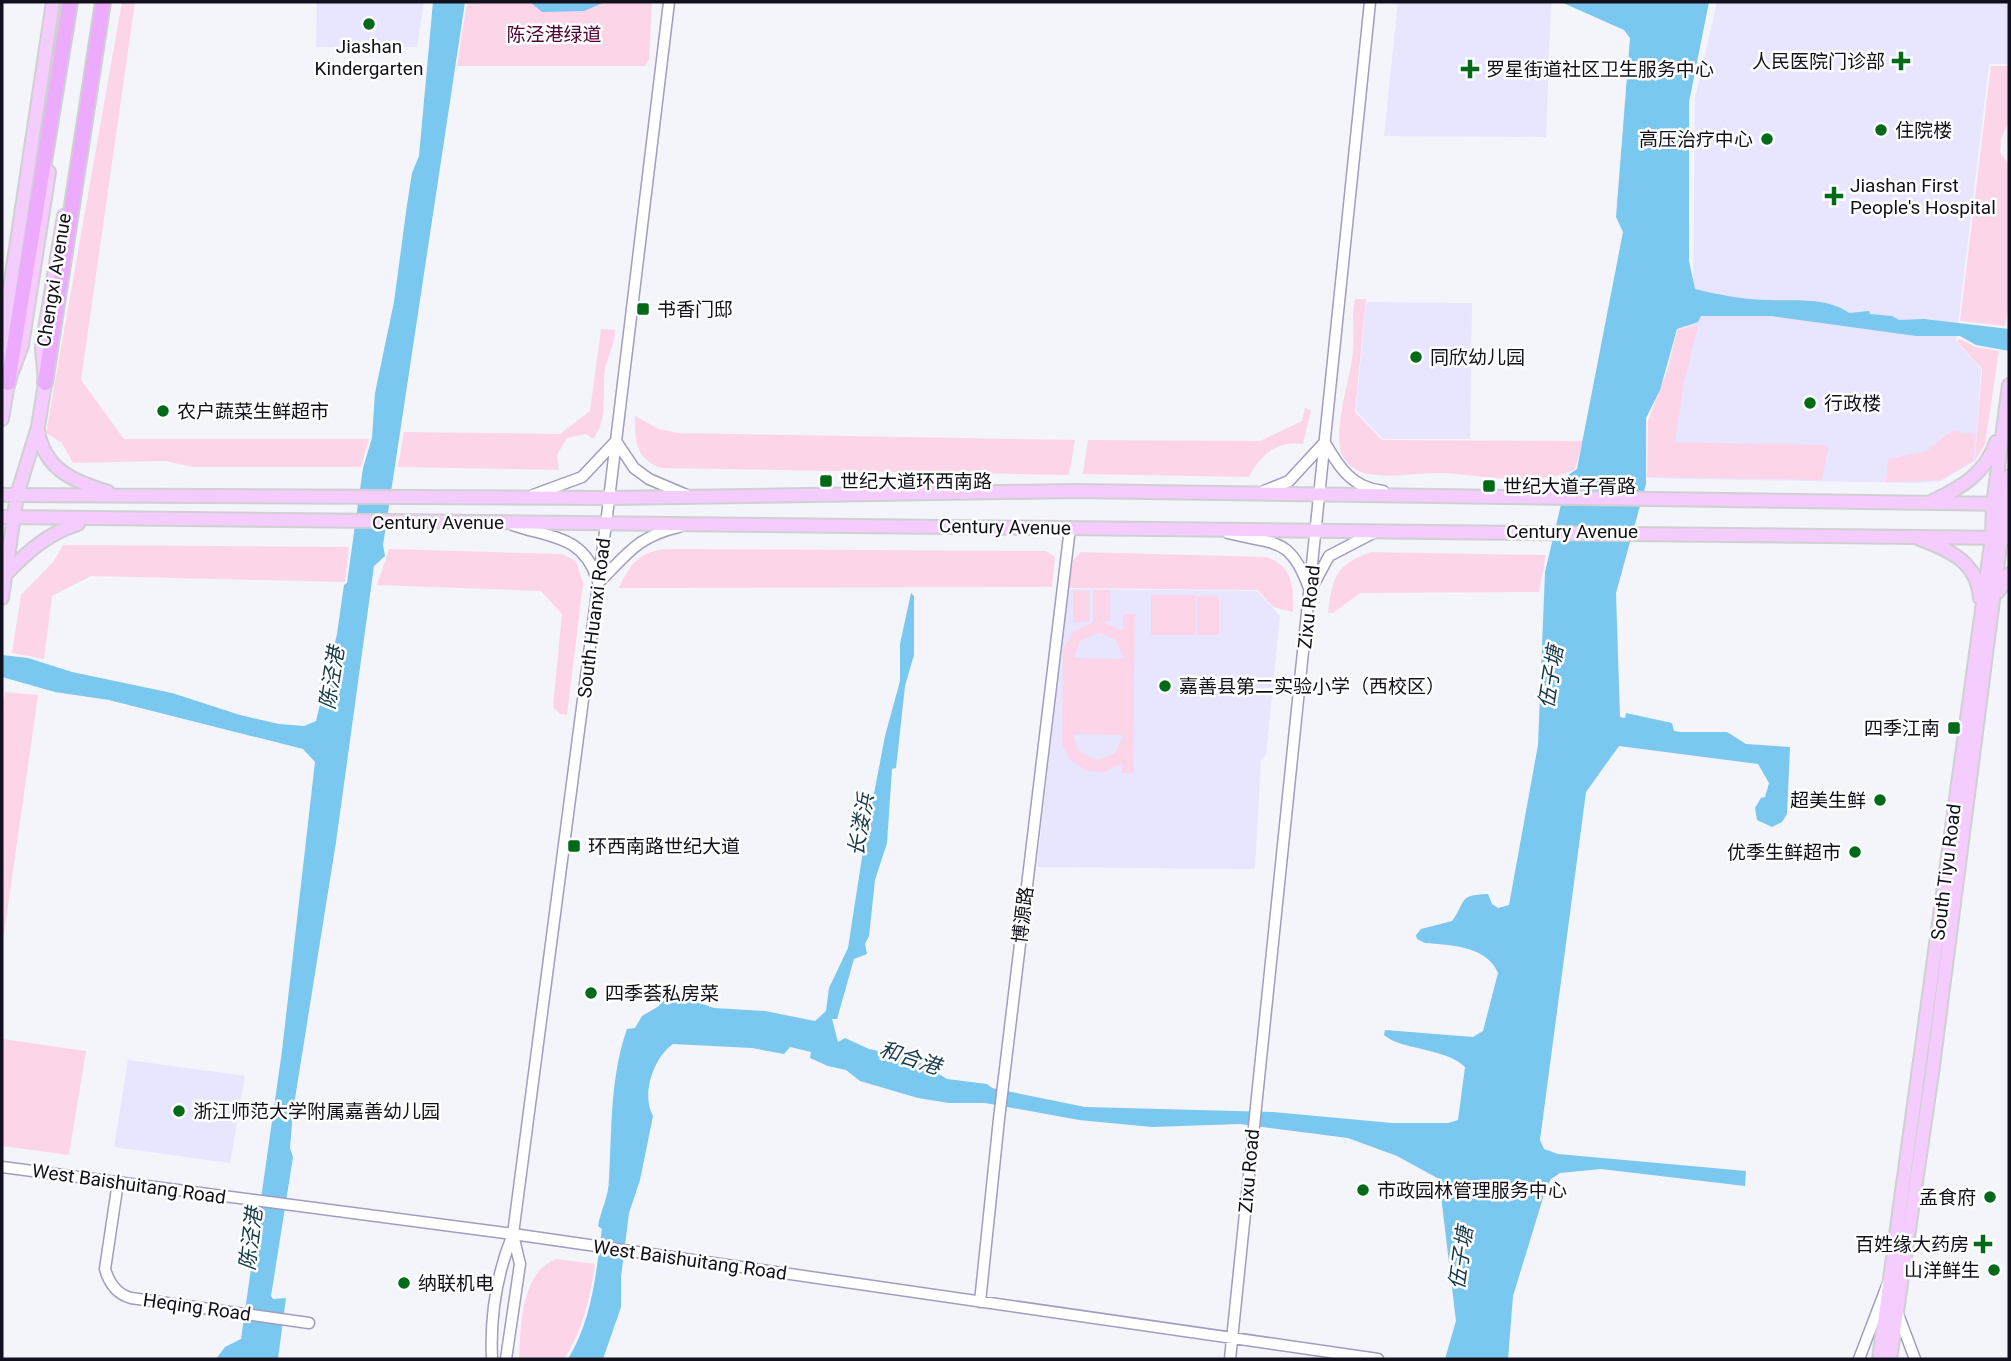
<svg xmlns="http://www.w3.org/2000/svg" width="2011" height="1361" font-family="Roboto,'Noto Sans SC',sans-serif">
<rect width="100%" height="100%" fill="#f4f4fb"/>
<path fill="#e7e5ff" d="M317,2h107l-7,45h-101z
M1398,2h153l-5,135 -162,-1z
M1717,2h292v62h-20l-33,277 25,28 -6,92 -34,20 -26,2 -266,-5v-60l39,-97 5,-27 2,-195z
M1366,302l106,1 -2,136h-87l-27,-28z
M1068,589l189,2 23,25 -14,139 -5,4 -6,110 -218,-2z
M128,1060l117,16 -15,87 -116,-16z"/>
<path fill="#fdd5e8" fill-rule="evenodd" d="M122,2h13l-54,378 43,59h245l-8,28h-168l-28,-6 -92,2 -11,-20 -16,-10z
M467,2h185l-3,58 -4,6h-188z
M1991,66h18v55l-8,18 -1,13 9,13v137l-4,24 -45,-5z
M1355,299h11l-11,113 27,28 201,1 -8,28c-40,20 -93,5 -137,4 -24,0 -50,6 -74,0 -8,-2 -17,-9 -21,-16 -12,-22 8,-81 10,-105 2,-18 -2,-35 2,-53z
M1698,326l-14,56 -9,60 148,3 5,3 -6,32 -175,-3 1,-56 19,-50 11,-42z
M601,329l14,1c0,14 -7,25 -10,39 -3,21 3,54 -12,70l-7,-5 -19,4 -10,17 2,15 -161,-3 6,-35 156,2 30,-23z
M1960,339l16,8 23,4 -14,93 -10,17 7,-92 -25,-28z
M1305,408l6,2 -8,34c-27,-3 -42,10 -54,33l-166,-3 5,-34 172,1 42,-20z
M635,416l24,13 19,4 397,7 -6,35 -407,-7c-26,-7 -28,-29 -27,-52z
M1951,431l25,3 -3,27 -32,19 -55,2 2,-23 39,-8z
M63,545l286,2 -4,35 -254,-6 -39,20 -8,63 -32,-6 9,-58 33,-34z
M389,549l173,5 14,7 7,22 -16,132 -7,-1 -7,-7 9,-93 -21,-23 -164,-6z
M668,549l378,2 9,6 -3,30 -433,1c12,-25 20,-37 49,-39z
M1081,552l186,5c26,10 27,30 26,55l-20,-5 -15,-17 -190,-2 5,-28z
M1371,552l175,3 -7,37 -179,1 -27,20h-5c5,-36 7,-48 43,-61z
M1093,590h17v31l-7,1 20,9v-17h12l-2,159h-11l-1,-9 -17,8 -17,-1 -16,-10 -9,-17 1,-95 10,-17 20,-10zM1099,633l17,7 8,19 -50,-1 6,-17zM1073,734l49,1 1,2 -9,17 -19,6 -17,-10z
M1073,591h17v31h-17z
M1151,595h45v40h-45z
M1197,596h22v39h-22z
M5,692l33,3 -36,253v-230z
M2,1039l84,12 -17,104 -67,-9z
M556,1259l39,5c-5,34 -12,66 -31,95h-45c2,-31 1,-86 37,-100z"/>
<path fill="#7ac7ef" d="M433,2h32l-82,543 2,11 -11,10 -38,276 -43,269 -3,37 3,9 -22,139 2,3 13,-1 -8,61h-62l9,-12 16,-8 41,-288 33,-289 -12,-13 -194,-49 -54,-8 -53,-15v-22l26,3 44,14 100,21 68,22 39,9 25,2 12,-5 21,-87 7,-49 3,-2 16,-115 9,-30 3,-45 19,-91 13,-97 5,-32 7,-17z
M530,2h75l-21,9 -42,1z
M1561,2h148l-20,100v159l6,28c24,6 50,11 75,11 25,1 57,-3 79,13l20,-2 1,3 22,2 7,4 25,-1 85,10v22l-33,-6 -16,-9h-44l-145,-20h-70l-3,6 -21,7 -17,61 -14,28v66l-30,109 4,124 5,1 1,-5 46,10 2,8 7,1h46l19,12 44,3 -3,67 -5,8 -10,5 -15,-7 -2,-12 6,-10 4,-1 4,-14 -11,-19 -139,-18 -33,46 -46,348 4,9 14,5 188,17 -1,15 -144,-17 -41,4 -9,6 -5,9 -33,108 -5,63h-63l11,-38 -17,-142 -42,-23 -49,-18 -108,-14 -88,3 -73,-7 -94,-17h-36l-31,-5 -58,-17 -14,-11 -18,-4 -18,-8 1,-6 -21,-5 -6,7 -32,-6 -79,-4c-20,14 -32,51 -20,72l-13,64 -11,33 -8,64v30l-18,52h-35c24,-39 28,-85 34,-130l-4,-3c3,-16 11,-30 11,-47 3,-50 1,-102 18,-150l8,-1 7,-12 17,-10 1,-5 28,-2 26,9 51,3 50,10 11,-10 3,-23 19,-40 15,-97 22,-115 15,-55v-37l11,-51 3,3v59l-9,31 -9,82 -4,1 -5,74 -12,37 -6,56 -4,8 2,10 -13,5 -17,60h-5l6,23 7,-4 24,11 45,10 33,20 40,5 5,4 93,19 188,5 119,11h56l10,-3 7,-53c-19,-19 -64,-17 -81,-32l1,-5 88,7 10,-6 15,-58c-11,-27 -47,-28 -73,-30l-8,-4 -1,-4 5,-6 31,-8c15,-20 5,-26 36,-27l4,10 6,4 11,-3 29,-160 7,-173 23,-97 9,-6 46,-237 -7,-15 14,-179 -6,-8z"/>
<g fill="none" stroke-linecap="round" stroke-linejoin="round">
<g stroke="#a09dbf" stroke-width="13">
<path id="minor" d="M616,441l18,27 15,11 40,17
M1325,443c14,24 27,45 58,48
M1264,491l25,-10 35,-38
M533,495l49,-18 33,-35
M513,525c37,13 70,10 84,54
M1228,533c47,12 62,3 81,55
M599,582c29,-28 37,-45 80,-55
M1315,582l14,-26 44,-23
M2,1167l511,67 865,125
M118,1182l-13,87c4,14 11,25 26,29l178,25
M980,1302l19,-183 71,-591
M1898,1314l17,45
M492,1359c-2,-42 5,-86 21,-125l93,-710 63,-522
M506,1359l14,-95 -7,-29
M1230,1359l140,-1357
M1859,1359l29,-76"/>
</g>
<g stroke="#d0cfd2" stroke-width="16">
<path id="major" d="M2,341l51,-339
M2,346l5,30
M2,419l6,-36 14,-38 27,-173
M38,431c7,39 35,50 70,61
M2,495l607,3 467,-7 933,13
M1933,501c29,-14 52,-27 63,-59
M2,517l2007,21
M1920,539c30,12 57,22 60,59
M5,575c22,-23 43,-42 73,-51
M1998,592l11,-18
M2,598l15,-103 21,-68 7,-44 -3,-36 22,-131
M1879,1359l113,-822 1,-33 16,-119
M1890,1359l43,-293 76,-590"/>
</g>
<g stroke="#d0cfd2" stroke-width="18">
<path id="highway" d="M8,383l62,-381
M45,383l58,-381"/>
</g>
<use href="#minor" stroke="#fff" stroke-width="10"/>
<use href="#major" stroke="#f4cdfe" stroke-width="12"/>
<use href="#highway" stroke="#ecabfe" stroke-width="14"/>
</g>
<g fill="#006a18" stroke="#fff" stroke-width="2.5">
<circle cx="369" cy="24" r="7"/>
<path d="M1897.5 50.5h7v7h7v7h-7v7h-7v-7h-7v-7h7z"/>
<path d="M1466.5 58.5h7v7h7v7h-7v7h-7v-7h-7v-7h7z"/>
<circle cx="1881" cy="130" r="7"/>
<circle cx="1767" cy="139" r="7"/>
<path d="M1830.5 185.5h7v7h7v7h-7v7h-7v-7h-7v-7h7z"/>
<rect x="636" y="302" width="14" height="14" rx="3.5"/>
<circle cx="1416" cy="357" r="7"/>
<circle cx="1810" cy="403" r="7"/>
<circle cx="163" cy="411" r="7"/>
<rect x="819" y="474" width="14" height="14" rx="3.5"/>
<rect x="1482" y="479" width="14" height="14" rx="3.5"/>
<circle cx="1165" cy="686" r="7"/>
<rect x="1947" y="721" width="14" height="14" rx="3.5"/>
<circle cx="1880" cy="800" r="7"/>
<rect x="567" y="839" width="14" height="14" rx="3.5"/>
<circle cx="1855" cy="852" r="7"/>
<circle cx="591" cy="993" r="7"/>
<circle cx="179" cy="1111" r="7"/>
<circle cx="1363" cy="1190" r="7"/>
<circle cx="1990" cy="1197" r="7"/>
<path d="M1979.5 1233.5h7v7h7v7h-7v7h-7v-7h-7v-7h7z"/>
<circle cx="1994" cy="1270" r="7"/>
<circle cx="404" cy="1283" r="7"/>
</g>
<g text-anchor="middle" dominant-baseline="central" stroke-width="5" stroke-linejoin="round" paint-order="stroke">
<g font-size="19" fill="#510035" stroke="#fff">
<text x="554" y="34">陈泾港绿道</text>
</g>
<g font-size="19" fill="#12101c" stroke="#fff" text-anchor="start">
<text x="369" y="46" text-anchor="middle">Jiashan<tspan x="369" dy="22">Kindergarten</tspan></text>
<text x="1885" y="61" text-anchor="end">人民医院门诊部</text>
<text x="1486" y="69">罗星街道社区卫生服务中心</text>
<text x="1895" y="130">住院楼</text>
<text x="1753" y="139" text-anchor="end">高压治疗中心</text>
<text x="1850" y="185">Jiashan First<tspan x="1850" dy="22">People's Hospital</tspan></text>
<text x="657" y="309">书香门邸</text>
<text x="1430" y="357">同欣幼儿园</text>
<text x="1824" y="403">行政楼</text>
<text x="177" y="411">农户蔬菜生鲜超市</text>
<text x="840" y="481">世纪大道环西南路</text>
<text x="1503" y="486">世纪大道子胥路</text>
<text x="1179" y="686">嘉善县第二实验小学（西校区）</text>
<text x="1940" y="728" text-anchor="end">四季江南</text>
<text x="1866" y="800" text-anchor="end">超美生鲜</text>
<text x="588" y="846">环西南路世纪大道</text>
<text x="1841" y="852" text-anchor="end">优季生鲜超市</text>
<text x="605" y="993">四季荟私房菜</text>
<text x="193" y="1111">浙江师范大学附属嘉善幼儿园</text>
<text x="1377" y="1190">市政园林管理服务中心</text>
<text x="1976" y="1197" text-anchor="end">孟食府</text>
<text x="1969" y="1244" text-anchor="end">百姓缘大药房</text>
<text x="1980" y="1270" text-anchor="end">山洋鲜生</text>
<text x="418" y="1283">纳联机电</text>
</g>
<g font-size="19" fill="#12101c" stroke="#fff">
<text transform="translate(54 280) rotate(-81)">Chengxi Avenue</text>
<text x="438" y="522">Century Avenue</text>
<text transform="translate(1005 527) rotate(1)">Century Avenue</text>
<text x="1572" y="531">Century Avenue</text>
<text transform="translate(1309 607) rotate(-84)">Zixu Road</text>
<text transform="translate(594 618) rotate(-83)">South Huanxi Road</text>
<text transform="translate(1946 872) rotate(-83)">South Tiyu Road</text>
<text transform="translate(1023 915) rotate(-83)">博源路</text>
<text transform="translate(1249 1171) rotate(-85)">Zixu Road</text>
<text transform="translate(129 1184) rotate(8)">West Baishuitang Road</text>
<text transform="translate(690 1260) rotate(8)">West Baishuitang Road</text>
<text transform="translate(197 1307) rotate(8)">Heqing Road</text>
</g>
<g font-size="21" font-style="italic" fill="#173a4b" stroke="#fff">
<text transform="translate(1551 677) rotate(-81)">伍子塘</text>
<text transform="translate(332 678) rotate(-81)">陈泾港</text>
<text transform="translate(861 825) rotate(-80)">长溇浜</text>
<text transform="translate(910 1058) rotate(18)">和合港</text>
<text transform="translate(251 1239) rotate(-83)">陈泾港</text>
<text transform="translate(1461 1258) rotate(-82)">伍子塘</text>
</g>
</g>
<rect width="2011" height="1361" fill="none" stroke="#12101c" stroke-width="7"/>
</svg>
